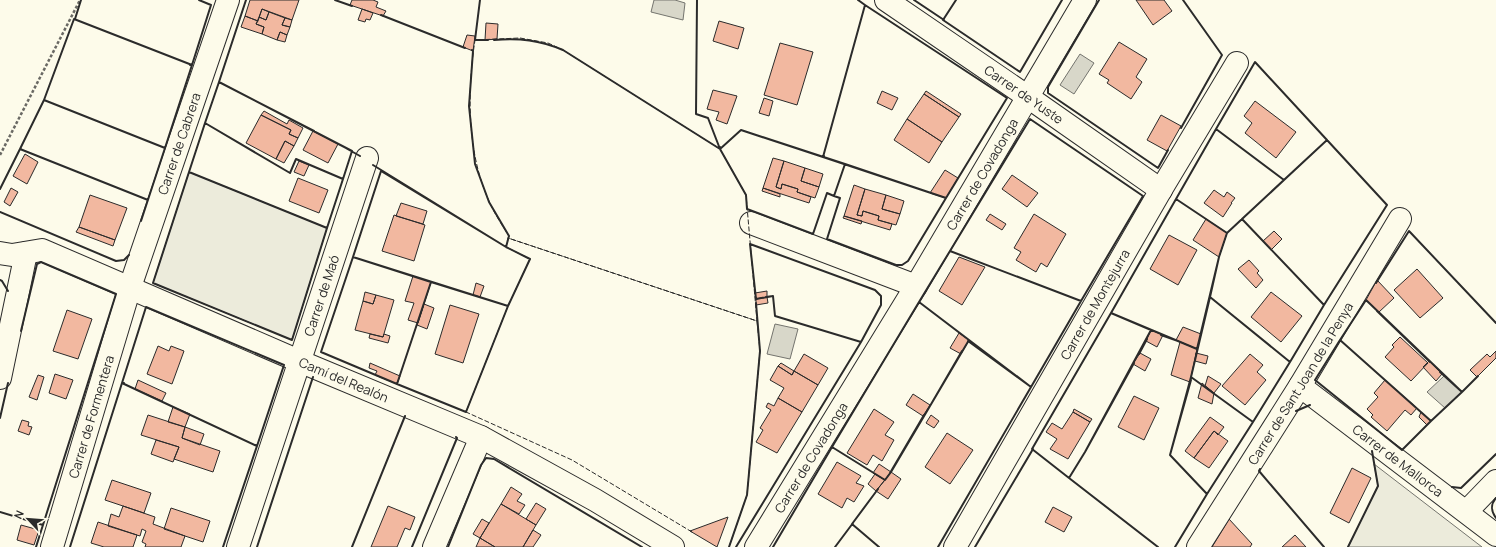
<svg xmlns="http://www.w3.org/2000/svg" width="1496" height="547" font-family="Manrope,sans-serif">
<rect width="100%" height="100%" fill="#fdfbea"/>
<path fill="#ecebdb" stroke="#74746e" d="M189,172l138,56 -35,112 -139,-57z
M1374,464l108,83h-134l30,-61z"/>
<path fill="#d8d7c9" stroke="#74746e" d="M654,0h21l10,3 -2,17 -32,-8z
M1080,54l14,9 -20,31 -14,-9z
M775,324l23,5 -8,30 -23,-5z
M1444,376l18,16 -17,16 -18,-16z"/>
<path fill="#f2b8a0" stroke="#2b2b2b" d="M250,0h49l-7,20 -30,-11 -4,12 -13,-5z
M352,0h21l5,2 -2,5 10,4 -3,5 -33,-11z
M1136,0h28l8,11 -19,14z
M262,9l7,3 -3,8 -7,-3z
M362,9l11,4 -3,7 -4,-1 -1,3 -7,-2z
M269,12l16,6 -3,7 8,2 -3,8 -7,-3 -3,8 -15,-6 2,-7 -8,-3 3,-7 7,3z
M245,16l13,5 -2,3 8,3 -2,7 -21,-7z
M285,18l7,2 -2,7 -8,-2z
M719,21l25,7 -6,21 -25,-8z
M486,23l12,1 -1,15 -12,1z
M280,32l7,3 -2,7 -8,-2z
M467,35l8,1 -2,15 -10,-4z
M1119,42l28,17 -11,18 6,5 -11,17 -24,-16 2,-3 -10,-6z
M780,43l33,9 -16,53 -33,-10z
M713,90l24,6 -10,28 -11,-4 3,-8 -12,-3z
M882,91l16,7 -6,12 -15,-7z
M926,91l35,23 -2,3 -35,-23z
M924,94l35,23 -17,25 -35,-23z
M764,98l9,3 -4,15 -10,-3z
M1255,101l41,31 -20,26 -31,-25 7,-10 -8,-7z
M264,111l23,13 2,-4 14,8 -5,10 -9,-4 2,-4 -30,-15z
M261,115l30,15 -2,4 9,4 -4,8 -9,-5 -9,18 -30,-16z
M1161,115l20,11 -14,25 -20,-11z
M907,119l35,23 -13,21 -35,-23z
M313,131l25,13 -10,19 -25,-13z
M285,141l9,5 -10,17 -8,-4z
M25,154l13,8 -11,22 -14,-8z
M773,158l11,3 -8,26 5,2 1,-5 16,5 -1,3 14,5 -2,6 -46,-15z
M299,161l10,4 -5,11 -10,-4z
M784,161l21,7 -4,13 18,6 -4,11 -18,-6 1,-3 -16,-5 -1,5 -5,-2z
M805,168l18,6 -4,13 -18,-6z
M945,170l13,8 -12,20 -16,-5z
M1012,175l26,18 -11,14 -25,-18z
M298,178l30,12 -9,23 -30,-12z
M854,185l11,4 -8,26 5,1 1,-5 16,5 -1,4 14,4 -2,6 -46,-14z
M11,188l7,4 -8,14 -6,-4z
M763,188l17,6v3l-18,-6z
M865,189l21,6 -4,14 18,5 -4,11 -18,-5 1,-4 -16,-5 -1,5 -5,-1z
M1214,190l10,7 3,-5 8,6 -4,5h1l-9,14 -19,-14z
M90,195l37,13 -12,32 -36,-13z
M886,195l18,6 -4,13 -18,-5z
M401,203l26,8 -4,13 -27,-8z
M990,214l16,10 -4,6 -16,-10z
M1034,214l32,20 -19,33 -6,-4 -5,9 -20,-12 5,-8 -7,-4z
M394,215l31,10 -11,36 -32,-10z
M844,216l18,5 -1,3 -18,-6z
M1206,219l21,14 -8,24 -26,-17z
M79,227l36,13 -2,6 -37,-14z
M1274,231l8,8 -11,11 -8,-9z
M1169,235l28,15 -19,35 -28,-16z
M959,257l26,10 -23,38 -23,-14z
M1249,260l10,11 -2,2 6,7 -7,8 -18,-19z
M1417,269l26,29 -23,20 -26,-28z
M413,276l18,6 -13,41 -10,-3 6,-17 -9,-2z
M1377,280l17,18 -15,14 -13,-12z
M476,283l8,3 -4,11 -7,-2z
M767,291v6l-11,2 -1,-6z
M365,292l11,3 -3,9 -10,-3z
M1271,292l31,24 -21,26 -30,-25z
M376,295l18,5 -11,37 -28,-7 8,-29 10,3z
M767,297l1,6 -12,2v-6z
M424,304l10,4 -7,21 -10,-4z
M450,305l29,9 -16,49 -28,-9z
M67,310l25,9 -14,40 -25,-8z
M1183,327l18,7 -4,15 -21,-9z
M1151,330l12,5 -6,12 -11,-6z
M959,333l10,7 -8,14 -11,-6z
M370,334l13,3 1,-3 6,2 -2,7 -19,-5z
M1400,337l28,26 -17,18 -26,-24 9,-10 -2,-2z
M1180,342l17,7 -7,33 -19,-7z
M158,346l11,5 2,-5 13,5 -12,33 -25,-10z
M1496,351v7l-19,19 -7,-7 17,-16 3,3z
M1140,353l11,6 -6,12 -12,-7z
M1196,353l12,3 -2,8 -11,-3z
M804,354l24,14 -10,17 -24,-14z
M1250,354l13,11 -6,7 9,8 -21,25 -23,-19z
M1429,361l13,13 -6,7 -13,-14z
M370,363l30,13 -3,8 -22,-9 2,-4 -8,-3z
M781,363l13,8 -2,4 -14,-9z
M778,366l14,9 2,-4 24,14 -16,27 -24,-14 6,-10 -14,-8z
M55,374l18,6 -7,19 -17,-6z
M38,375l6,2 -7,23 -8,-3z
M1208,376l13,8 -7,9 -9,-7z
M138,380l28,13 -4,8 -27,-12z
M1385,380l32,28 -6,7 -6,-5 -18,21 -16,-14 2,-2 -6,-6 11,-12 -4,-4z
M1202,383l12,10 -2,11 -14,-6z
M913,394l17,11 -7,11 -17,-11z
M1134,396l25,12 -15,32 -26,-13z
M778,398l24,14 -25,41 -21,-11 7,-12 -3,-2 11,-18 -5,-3 2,-4 6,3z
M173,407l17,7 -5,13 -17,-5z
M874,409l20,13 -9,13 9,5 -12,21 -9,-6 -6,10 -20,-12z
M1074,409l18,10 -2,3 -17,-10z
M1073,412l17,10 -22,37 -18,-10 7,-10 -11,-7 6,-9 10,6z
M1421,412l10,9 -4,4 -8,-8z
M148,415l37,12 -3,11 38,13 -7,21 -39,-13 5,-12 -38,-12z
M931,415l8,6 -5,7 -8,-5z
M1210,417l14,10 -6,8 -4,-4 -20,27 -9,-7z
M22,420l7,2 -1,4 4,1 -3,8 -11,-4z
M185,427l19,7 -4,11 -18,-7z
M1214,431l14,10 -19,27 -15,-10z
M947,433l26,17 -23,34 -25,-17z
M156,440l23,7 -6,15 -22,-8z
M837,462l24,14 -5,7 8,3 -10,16 -7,-4 -5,10 -24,-14z
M879,464l12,8 -6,8 -12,-7z
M1352,468l19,10 -22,45 -19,-10z
M891,472l10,7 -13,20 -12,-8z
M875,474l10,6 -9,11 -8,-7z
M112,480l39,13 -7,20 -39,-13z
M511,487l11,7 -5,7 8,4 -6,9 -18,-10z
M536,503l10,6 -10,16 -10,-6z
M501,504l35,21 -13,22h-28l-15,-9z
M123,506l32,11 -2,7 32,12 -4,11h-36l1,-3 -4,-2 4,-11 -4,-2 -2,7 -32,-10 3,-12 8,3z
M388,506l27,11 -5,13 -5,-2 -8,19h-26z
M1053,507l19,10 -8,15 -19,-10z
M171,508l39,13 -7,21 -39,-13z
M728,517l-11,30 -27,-16z
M482,519l7,4 -9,15 -7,-4z
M1229,519l23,25 -2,3h-38z
M98,522l39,13 -4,12h-29l-13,-4z
M21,525l18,5 -5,15 -17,-5z
M533,530l8,5 -8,12h-10z
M1295,535l11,12h-24z
M480,538l15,9h-19z"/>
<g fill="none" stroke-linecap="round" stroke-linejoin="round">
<g stroke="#2b2b2b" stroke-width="24">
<g id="minor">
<path id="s1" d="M886,0l142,97 133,93"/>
<path d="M751,223l165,63"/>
<path id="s2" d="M0,253l12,2 30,-5 257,111 182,76 114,63 78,47"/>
<path d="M0,378l26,-125"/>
<path id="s3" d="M1300,386l196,149"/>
<path d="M1467,511l29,-30"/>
<path id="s4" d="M52,547l78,-260 98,-287"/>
<path id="s5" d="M238,547l129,-389"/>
<path d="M434,547l47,-110"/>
<path id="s6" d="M756,547l160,-261 169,-286"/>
<path id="s7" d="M955,547l207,-359 75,-125"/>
<path id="s8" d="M1198,547l102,-161 100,-167"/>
</g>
</g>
<path stroke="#6a6964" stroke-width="2.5" stroke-dasharray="3 2" stroke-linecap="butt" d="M0,155l80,-155"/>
<use href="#minor" stroke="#fdfbea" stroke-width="22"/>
<path stroke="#2b2b2b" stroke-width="1" stroke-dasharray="5 2" stroke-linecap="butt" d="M520,38l28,5 15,7 157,99 26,46 11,126 -249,-83 1,-2c-7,-11 -15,-23 -20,-35 -22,-48 -22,-109 -14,-161z
M692,532l-120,-72 -106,-48 42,-106 22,-47 -24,-12 2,-9 249,83 3,30 -13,144 -18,52"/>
<path stroke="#2b2b2b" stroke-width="2" d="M246,0l-27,82 95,49
M335,0l17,6
M480,0l-5,40h13
M858,0l7,5
M914,0l30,20
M956,0l-13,20 77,52 42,-72
M1099,0l-51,87v6l110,75 10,-18
M865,5l142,93 -61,100 -123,-41z
M381,15l84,33
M74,19l118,46 -27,83 -121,-48z
M75,19l6,-19
M494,40c26,-2 45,0 69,10l157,99 -12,-31 -12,-4 1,-114
M1255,62l72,78 -43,40 -68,-51z
M190,65h2l19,-60 -12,-5
M219,82l133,69 -9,28 -47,-20 -6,14 -85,-50z
M1030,119l113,77 -62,105 -131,-50z
M205,123l85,50 6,-14 47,20 -16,49 -138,-56z
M1181,128l41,-73 -39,-55
M1216,129l68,51 -57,53 -51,-34z
M741,130l104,34 -11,32 -7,-3 -14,41 -66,-25 -1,-14 -26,-46z
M1327,140l60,65 -63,100 -82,-86z
M335,142l25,14
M720,147v2l21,-19 82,27 1,-1
M845,164l101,34 -38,63 -6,4h-6l-69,-26 13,-41 -6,-2z
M373,165l133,82 3,-11 -20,-34 -14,-38 -6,-58 4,-55 -1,-1
M381,171l125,76 24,12 -22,47 -155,-49z
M189,172l138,56 -35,112 -139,-57z
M0,189l20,-40h1
M1176,199l51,34 -8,24 -22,92 -86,-36z
M0,212l116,49 8,-1 5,-5
M1242,219l82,86 -34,57 -80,-65 9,-40 8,-24z
M141,221l24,-73 -121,-48 -24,49 128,51
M750,244l125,46 6,6v9l-20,37 -86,-26 -2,-20 -17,3z
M950,251l131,50 -50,86 -112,-85z
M353,257l78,25 -34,102 -76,-32z
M0,280l2,1 6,10
M431,282l77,24 -42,106 -69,-28z
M1376,283l33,-52 87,92
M1210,297l80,65 -37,60 -62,-45z
M1366,300l96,92 -31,29 -91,-81z
M919,302l50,38 -78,132 -6,8 -53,-33z
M146,307l138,58 -27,81 -135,-63z
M1377,311l53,51
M1111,313l40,17 -66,122 -16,26 -37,-29z
M21,331l16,-67 4,-2 75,32 -80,253
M1161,335l17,6
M1340,340l91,81 -29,29 -87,-70z
M1139,354l8,-15
M1134,363l-49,89 -16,26 89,69
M1440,372l22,20 16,-16
M1191,377l62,45 -46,72 -37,-39z
M930,406l32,-55
M1296,411l14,-6
M0,418l8,-35
M1260,469l-1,2 65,76
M890,473l34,-58
M1452,487l9,1 35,-34
M878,489l-26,35 27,23
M1496,498c-6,7 -5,13 0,20
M0,512l43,13
M70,547l52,-164h2
M223,547l34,-101 -1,-1
M257,547l56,-170
M352,547l53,-131
M412,547l45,-109 -1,-1
M448,547l33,-82 5,-7 8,1 148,88
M729,547l18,-52 13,-144 -4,-48
M736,547l125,-205 -86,-26 -2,-20 -7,1
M773,547l59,-100 1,1
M835,547l18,-24
M938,547l93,-160 -63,-46
M975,547l58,-98
M1175,547l32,-53 -37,-39 21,-75
M1348,547l30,-61 -6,-35"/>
</g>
<g text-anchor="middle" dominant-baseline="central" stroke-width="3" stroke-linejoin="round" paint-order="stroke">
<g font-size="13" fill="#2b2b2b" stroke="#fdfbea">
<text stroke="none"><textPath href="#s1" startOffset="167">Carrer de Yuste</textPath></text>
<text stroke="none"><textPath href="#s4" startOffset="423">Carrer de Cabrera</textPath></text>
<text stroke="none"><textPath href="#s6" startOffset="436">Carrer de Covadonga</textPath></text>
<text stroke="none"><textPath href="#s5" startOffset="265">Carrer de Maó</textPath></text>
<text stroke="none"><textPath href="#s7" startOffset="280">Carrer de Montejurra</textPath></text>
<text stroke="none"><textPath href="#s2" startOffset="371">Camí del Realón</textPath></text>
<text stroke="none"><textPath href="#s8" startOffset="193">Carrer de Sant Joan de la Penya</textPath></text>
<text stroke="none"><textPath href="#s4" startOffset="136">Carrer de Formentera</textPath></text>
<text stroke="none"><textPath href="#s6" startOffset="105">Carrer de Covadonga</textPath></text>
<text stroke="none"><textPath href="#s3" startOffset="123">Carrer de Mallorca</textPath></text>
</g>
</g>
<g transform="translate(28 519) rotate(296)" stroke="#fdfbea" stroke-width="3" paint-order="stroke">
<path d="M0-3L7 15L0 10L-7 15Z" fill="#2b2b2b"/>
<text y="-6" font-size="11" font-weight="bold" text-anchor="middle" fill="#2b2b2b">N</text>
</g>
</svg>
